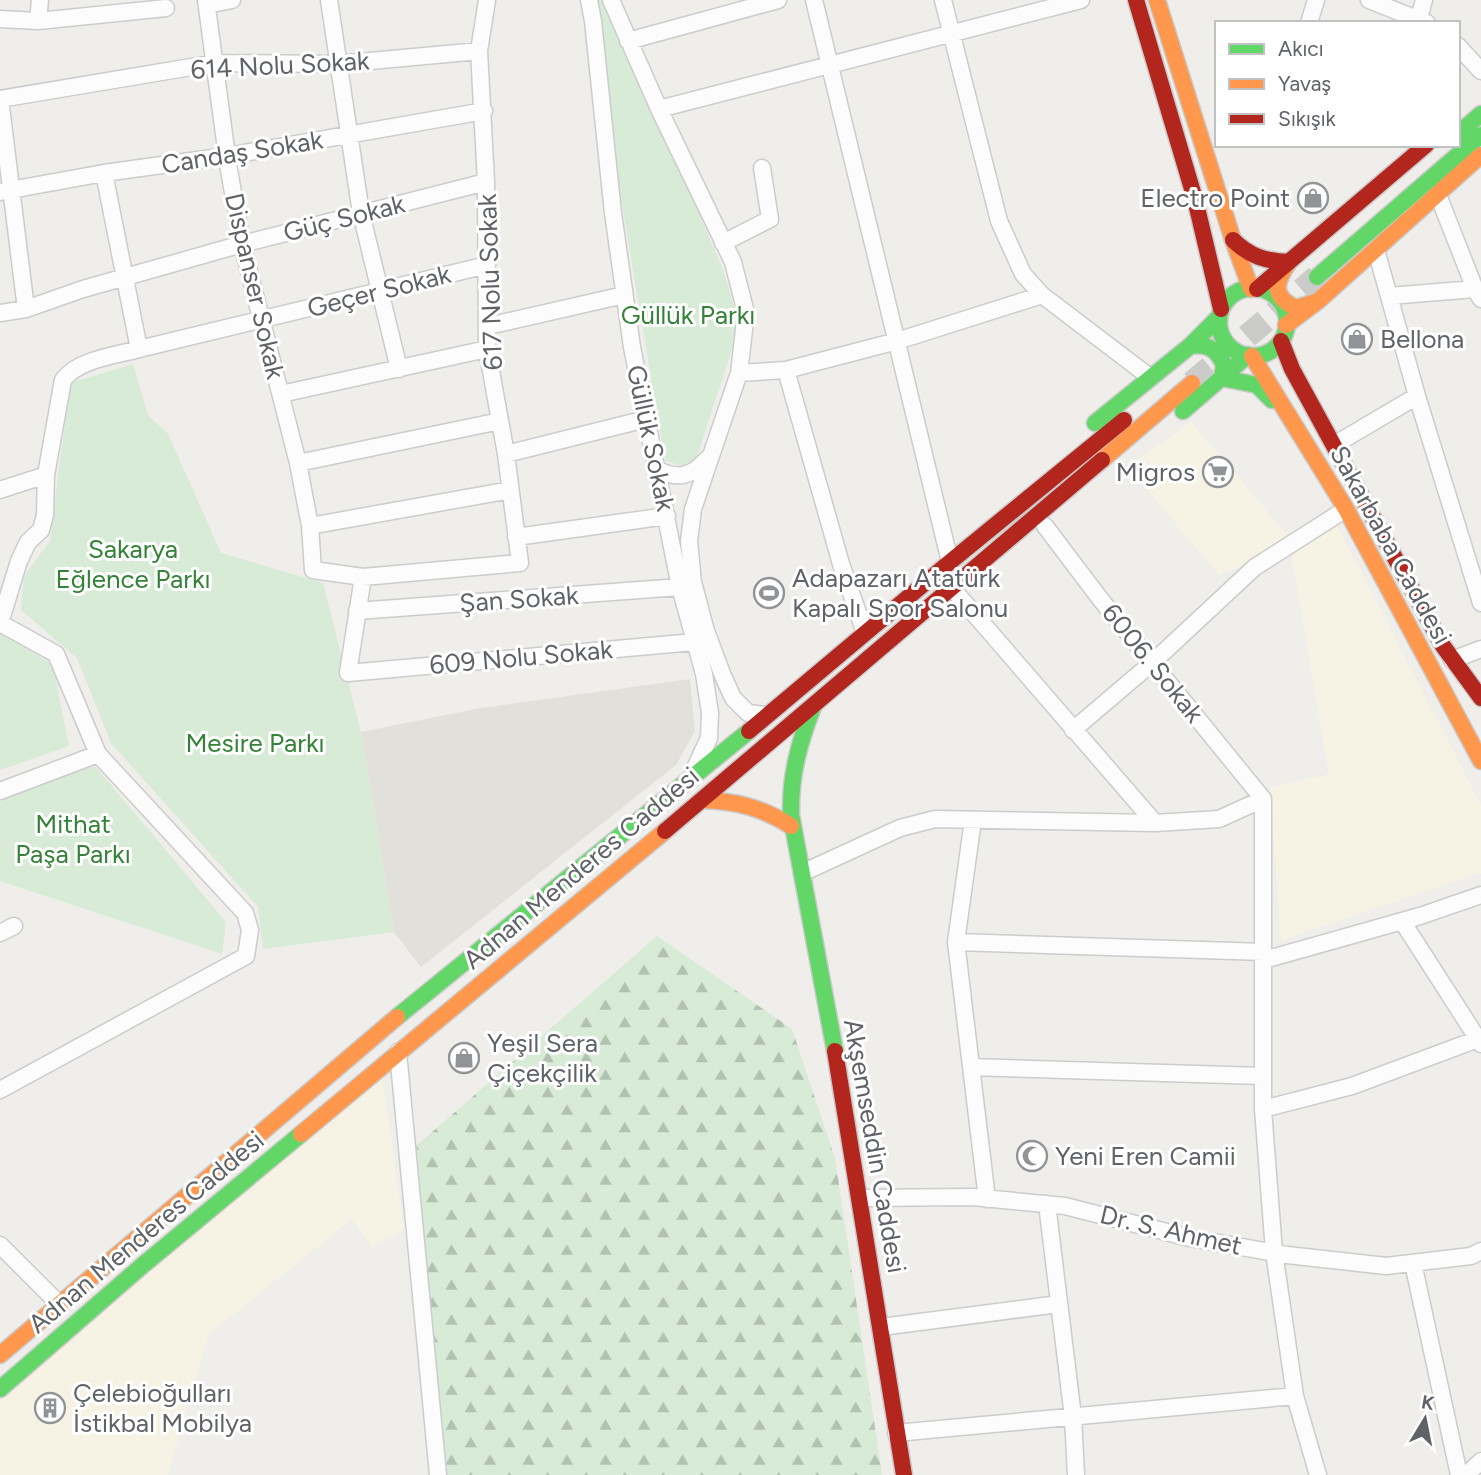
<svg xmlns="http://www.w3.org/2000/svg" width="1481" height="1475" font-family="Figtree,sans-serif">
<defs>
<pattern id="forest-firs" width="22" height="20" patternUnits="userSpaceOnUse" patternTransform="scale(1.75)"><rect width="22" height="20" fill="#d8ebd6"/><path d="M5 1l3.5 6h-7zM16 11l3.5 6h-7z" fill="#b2c2b1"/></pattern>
</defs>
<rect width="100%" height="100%" fill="#efeeea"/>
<path fill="#f7f3e4" d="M1191,422l94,110 5,14 42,-30 149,289v68l-200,67 -11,-152 59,-14 -39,-227 -71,28 -91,-108z
M382,1077l22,152 -32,17 -20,-27 -143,115 -41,141h-168v-85z"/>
<path fill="#e2e0da" d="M690,679l5,52 -19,34 -255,202 -27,-35 -33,-200 120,-24z"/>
<path fill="url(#forest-firs)" d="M657,936l135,93 43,129 47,317h-441l-10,-74 -15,-255z"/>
<path fill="#d8ebd6" d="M599,0h6l118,269 13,43 -3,34 -37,114 -13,6 -18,-5 -48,-286z
M133,364l15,51 20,19 53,119 102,30 38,149 33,200 -131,17 -5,-42 -147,-164 -34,-85 -56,-48 3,-34 26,-35 20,-158z
M0,632l53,33 16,81 -69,24z
M96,767l130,155 -4,32 -222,-73v-80l71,-31z"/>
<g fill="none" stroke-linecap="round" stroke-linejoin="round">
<path stroke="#cbcbca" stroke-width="24" stroke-dasharray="24 12" stroke-linecap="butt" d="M1192,383l125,-106"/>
<g stroke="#cbcccc" stroke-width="19">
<path id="street" d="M206,0l22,164 14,80 56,219 12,63 3,44 50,7 157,-14 -14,-109 -19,-105 -1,-167 -7,-131 8,-51
M329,0l32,213 38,156
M589,0l4,21 20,192 19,134 48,240 24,87 6,39 -1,25 -15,32
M611,0l48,109 74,153 13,51 -7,60 -46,136 -4,32 4,41 13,49 17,45 10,22 15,15 18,2
M814,0l136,562
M943,0l56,221 24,53 19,21 109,83
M1369,0l58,23
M207,5l25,-5
M1419,18l5,-18
M0,19l38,2 128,-13
M38,21l2,-21
M1309,23l7,-23
M628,41l150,-41
M1458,46l23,25
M0,99l215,-36 123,1 141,-13
M0,99l26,210
M659,109l422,-109
M104,173l35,176
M0,192l104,-19 123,-17 257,-45
M1438,195l37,94 6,10
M723,243l47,-24 -8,-51
M1376,250l41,146 64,207
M1389,296l86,-7
M0,313l26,-4 57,-20 159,-45 244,-62
M488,326l136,-31
M786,370l55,194 24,69
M739,373l47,-3 111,-29 145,-46
M281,394l206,-45
M1334,445l83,-49
M506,454l140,-35
M298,463l202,-42
M658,470c21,10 34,6 49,-11
M0,490l46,-15
M310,526l200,-36
M1045,526l56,74 162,199
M516,537l151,-21
M363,577l-15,96 346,-31
M951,587l204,236
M357,611l323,-24
M0,623l19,-62 9,-19 13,-12 4,-15 1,-40 17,-95c16,-21 51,-24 76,-31l348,-84
M0,623l56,31 42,100
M1452,660l29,-11
M1073,730l80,-68 102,-95 91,-58
M0,791l98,-37 147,159 5,17 -4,26 -246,134
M1263,799v310l11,143 21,144 23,79
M973,820l-17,122 31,257
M802,873l98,-45 35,-9 220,4 64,-4 44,-20
M1402,921l79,123
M0,933l14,-7
M956,942l308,10
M1264,960l156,-44 61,-21
M398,1052l40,423
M971,1067l291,9
M1263,1109l89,-23 126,-47
M860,1198l113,-1 92,9 125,32 97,17 99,11 85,-10 10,-5
M1047,1204l26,213 3,58
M0,1245l60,60
M1413,1263l46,212
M881,1327l178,-23
M896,1433l399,-37
M1466,1475l15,-14"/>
</g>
<g stroke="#cacacb" stroke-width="19">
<path id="fast" d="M1458,134l23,-20
M1317,277l164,-142
M1219 322a34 34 0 1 1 68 0a34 34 0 1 1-68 0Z
M1190,346c17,-3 27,3 34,19l-2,13
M1222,378l35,7 15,15
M1183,411l65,-56
M1095,423l95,-77 29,-29
M813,707c-14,36 -23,69 -22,108l44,236
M397,1017l352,-286
M0,1389l143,-124 158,-131"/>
</g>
<g stroke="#cacacb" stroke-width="19">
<path id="slow" d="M1157,0l76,240 18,49
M1287,265c-13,20 -14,32 9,43l22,-7
M1286,325l32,-24 163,-146
M1252,356l94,153 135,252
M1102,460l90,-77
M703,800c33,1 60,8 88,26
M301,1134l364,-303
M0,1355l397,-338"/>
</g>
<g stroke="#cacacb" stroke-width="19">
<path id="jam" d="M1136,0l59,199 26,110
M1233,240c17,17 33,21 56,22
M1257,289l169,-144
M1281,341l11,28 151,277 38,52
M749,731l201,-169 174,-142
M665,831l437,-371
M835,1051l69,424"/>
</g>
<use href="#street" stroke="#fdfcfc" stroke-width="16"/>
<use href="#fast" stroke="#63d668" stroke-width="16"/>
<use href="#slow" stroke="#ff974d" stroke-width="16"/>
<use href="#jam" stroke="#b3261e" stroke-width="16"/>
</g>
<defs>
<g id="shop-ring" transform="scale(1.575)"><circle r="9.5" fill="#fff" stroke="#919496" stroke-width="1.5"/><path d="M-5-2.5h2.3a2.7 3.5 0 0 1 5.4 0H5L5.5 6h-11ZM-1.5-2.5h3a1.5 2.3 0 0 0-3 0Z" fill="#919496"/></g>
<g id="supermarket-ring" transform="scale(1.575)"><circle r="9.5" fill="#fff" stroke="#919496" stroke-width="1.5"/><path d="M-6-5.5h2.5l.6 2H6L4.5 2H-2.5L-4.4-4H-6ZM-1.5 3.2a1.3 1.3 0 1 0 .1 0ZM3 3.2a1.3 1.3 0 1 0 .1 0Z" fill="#919496"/></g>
<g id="stadium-ring" transform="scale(1.575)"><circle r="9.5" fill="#fff" stroke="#919496" stroke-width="1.5"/><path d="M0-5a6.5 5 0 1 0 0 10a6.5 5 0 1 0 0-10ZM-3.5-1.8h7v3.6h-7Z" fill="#919496"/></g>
<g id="mosque-ring" transform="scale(1.575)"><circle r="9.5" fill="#fff" stroke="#919496" stroke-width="1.5"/><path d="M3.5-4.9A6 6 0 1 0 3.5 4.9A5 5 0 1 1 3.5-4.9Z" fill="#919496"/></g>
<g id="building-ring" transform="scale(1.575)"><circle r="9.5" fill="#fff" stroke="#919496" stroke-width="1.5"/><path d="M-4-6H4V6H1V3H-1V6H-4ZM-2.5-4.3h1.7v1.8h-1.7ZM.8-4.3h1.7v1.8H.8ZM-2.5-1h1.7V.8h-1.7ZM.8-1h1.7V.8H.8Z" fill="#919496"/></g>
</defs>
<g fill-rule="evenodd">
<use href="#shop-ring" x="1313" y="198"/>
<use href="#shop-ring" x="1357" y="339"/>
<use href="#supermarket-ring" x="1218" y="472"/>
<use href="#stadium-ring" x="769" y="593"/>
<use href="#shop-ring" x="464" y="1058"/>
<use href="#mosque-ring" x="1032" y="1156"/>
<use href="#building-ring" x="50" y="1408"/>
</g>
<g text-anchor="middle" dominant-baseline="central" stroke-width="6" stroke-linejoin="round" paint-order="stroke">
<g font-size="26" fill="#5f6368" stroke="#fff">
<text transform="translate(280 65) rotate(-3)">614 Nolu Sokak</text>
<text transform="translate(242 152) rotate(-9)">Candaş Sokak</text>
<text transform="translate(344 218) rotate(-14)">Güç Sokak</text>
<text transform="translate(490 282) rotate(-92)">617 Nolu Sokak</text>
<text transform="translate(255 286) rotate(77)">Dispanser Sokak</text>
<text transform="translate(379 291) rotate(-14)">Geçer Sokak</text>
<text transform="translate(651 438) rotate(78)">Güllük Sokak</text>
<text transform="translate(1391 545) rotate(61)">Sakarbaba Caddesi</text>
<text transform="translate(519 599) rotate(-4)">Şan Sokak</text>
<text transform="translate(521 657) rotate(-5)">609 Nolu Sokak</text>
<text transform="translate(1153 663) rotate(51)">6006. Sokak</text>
<text transform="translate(581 868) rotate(-40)">Adnan Menderes Caddesi</text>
<text transform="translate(875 1146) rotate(80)">Akşemseddin Caddesi</text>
<text transform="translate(1171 1230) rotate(13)">Dr. S. Ahmet</text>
<text transform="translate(146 1232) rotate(-40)">Adnan Menderes Caddesi</text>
</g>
<g font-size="26" fill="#5f6368" stroke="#fff" text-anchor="start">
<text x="1290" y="198" text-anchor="end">Electro Point</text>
<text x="1380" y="339">Bellona</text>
<text x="1195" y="472" text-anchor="end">Migros</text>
<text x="792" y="578">Adapazarı Atatürk<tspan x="792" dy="30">Kapalı Spor Salonu</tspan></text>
<text x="487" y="1043">Yeşil Sera<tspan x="487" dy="30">Çiçekçilik</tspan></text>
<text x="1055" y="1156">Yeni Eren Camii</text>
<text x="73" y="1393">Çelebioğulları<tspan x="73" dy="30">İstikbal Mobilya</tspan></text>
</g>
<g font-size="26" fill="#348238" stroke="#fff">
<text x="688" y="315">Güllük Parkı</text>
<text x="133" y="549">Sakarya<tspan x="133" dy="30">Eğlence Parkı</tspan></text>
<text x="255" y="743">Mesire Parkı</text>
<text x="73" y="824">Mithat<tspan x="73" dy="30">Paşa Parkı</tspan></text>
</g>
</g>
<rect x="1215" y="21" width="245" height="126" fill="#ffffff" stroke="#bfc1c3" stroke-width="2"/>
<rect x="1229" y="44" width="35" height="10" fill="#63d668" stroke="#bfc1c3" stroke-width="2"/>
<text x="1278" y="56" font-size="21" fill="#5f6368">Akıcı</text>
<rect x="1229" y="79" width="35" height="10" fill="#ff974d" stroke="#bfc1c3" stroke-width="2"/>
<text x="1278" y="91" font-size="21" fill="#5f6368">Yavaş</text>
<rect x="1229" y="114" width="35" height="10" fill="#b3261e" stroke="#bfc1c3" stroke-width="2"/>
<text x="1278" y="126" font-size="21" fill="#5f6368">Sıkışık</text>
<g transform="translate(1425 1419) rotate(10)" stroke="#ffffff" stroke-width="5" paint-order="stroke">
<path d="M0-5L12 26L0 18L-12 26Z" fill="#5f6368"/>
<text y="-10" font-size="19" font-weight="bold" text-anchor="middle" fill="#5f6368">K</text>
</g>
</svg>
